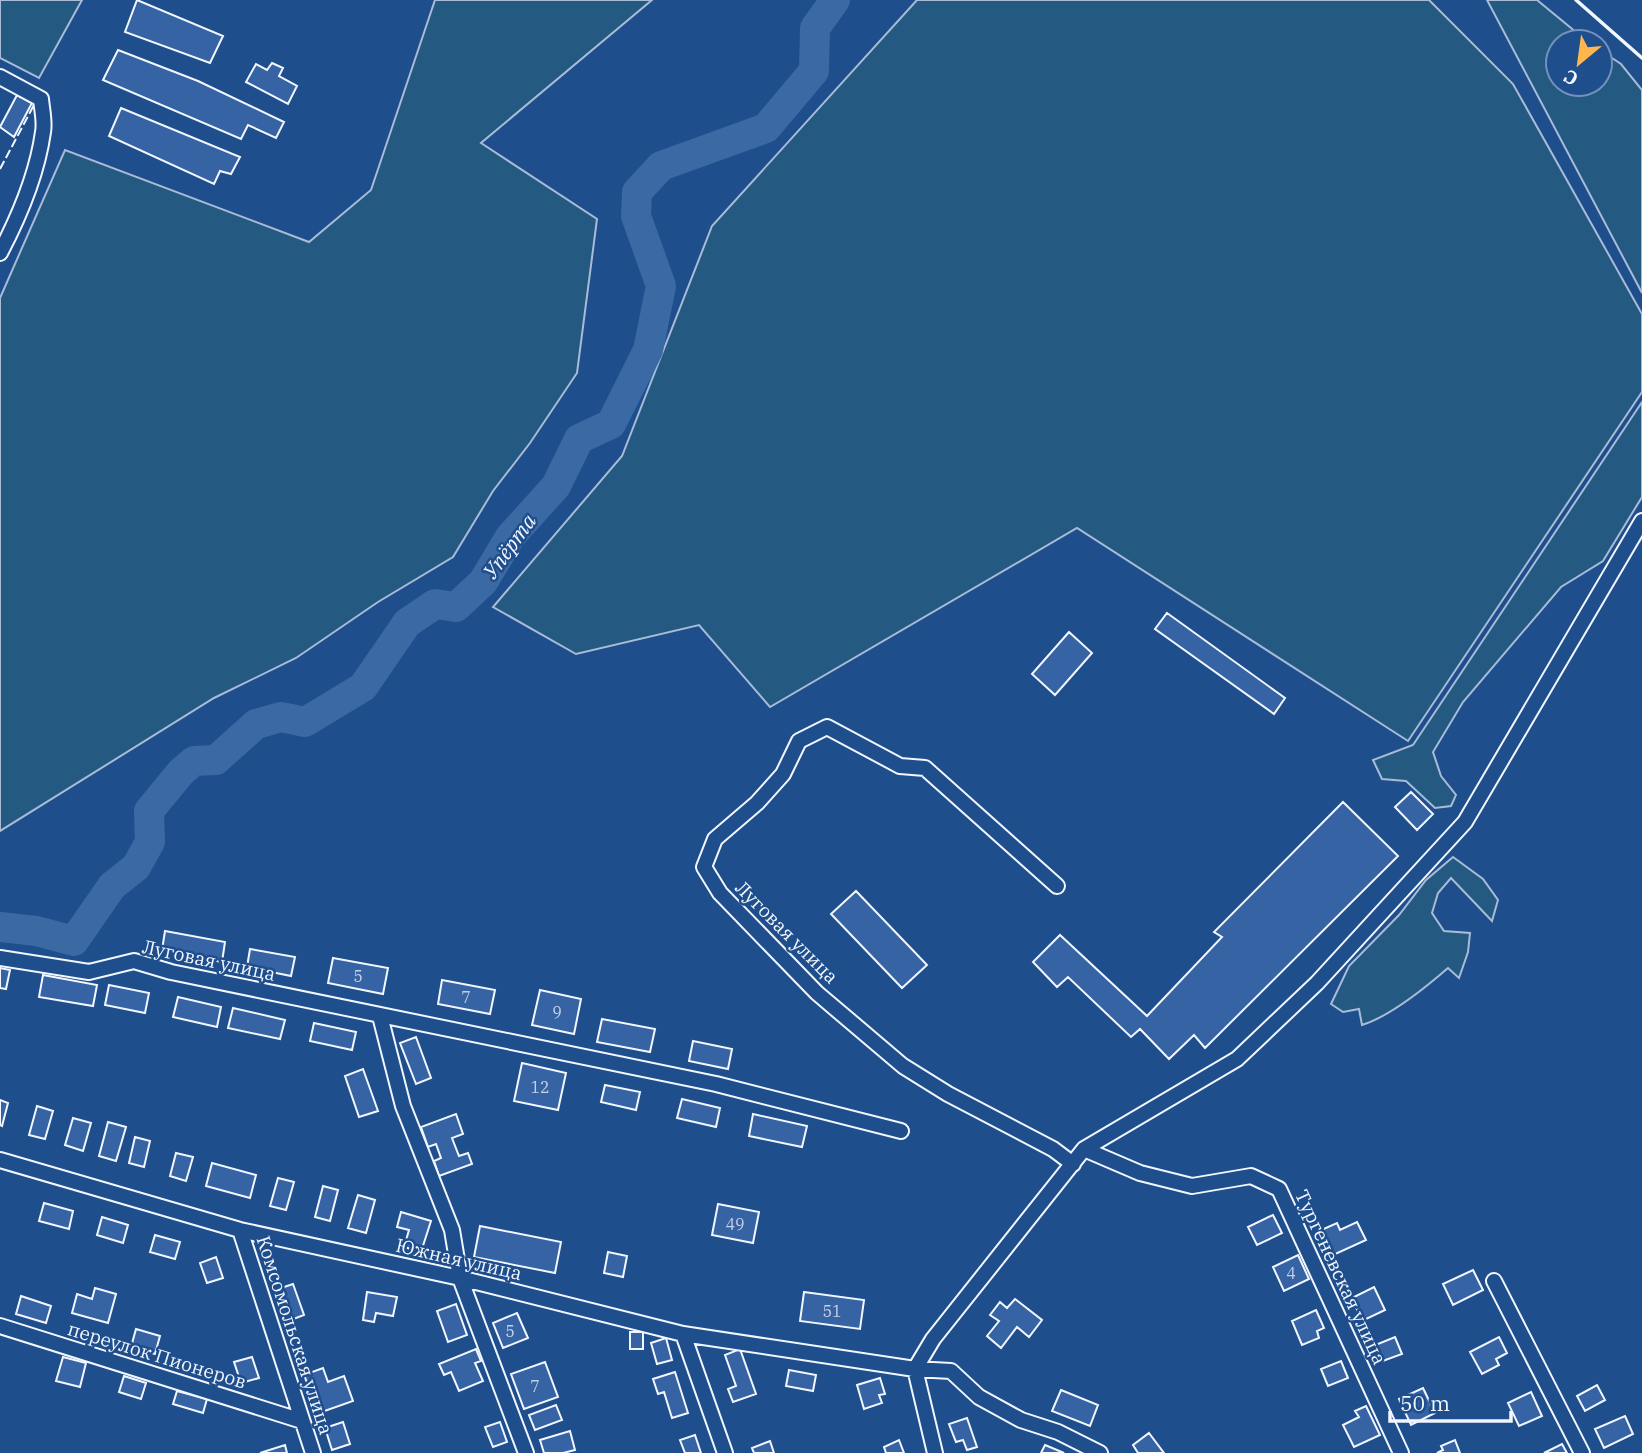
<svg xmlns="http://www.w3.org/2000/svg" width="1642" height="1453" font-family="'IBM Plex Serif',serif">
<rect width="100%" height="100%" fill="#1f4e8c"/>
<path fill="#245a82" stroke="#a8bbd7" stroke-width="2" d="M0,0h82l-43,78 -39,-20z
M435,0h217l-171,143 116,76 -20,154 -47,70 -37,48 -40,66 -75,45 -82,56 -82,40 -214,133v-533l65,-148 244,92 62,-52z
M917,0h512l84,84 129,230v78l-234,349 -331,-213 -307,179 -71,-82 -123,29 -83,-47 129,-151 90,-230z
M1487,0h50l51,42h-30v42h42v-34l21,14 21,26v203z
M1642,402v95l-39,64 -42,26 -98,115 -30,50 8,24 15,19 -5,11 -16,2 -29,-27 -24,-2 -9,-19 40,-15z
M1453,857l30,22 15,21 -6,21 -41,-43 -13,15 -6,20 12,18 26,2 -2,19 -9,26 -11,-10c-23,20 -57,48 -86,57l-3,-16 -16,3 -12,-8 18,-38 50,-51 27,-35z"/>
<g fill="none" stroke-linecap="round" stroke-linejoin="round">
<path stroke="#3b69a3" stroke-width="30" d="M0,927l36,4 38,10 38,-55 24,-19 14,-25 -1,-31 32,-39 13,-11 22,-1 40,-36 25,-7 24,5 58,-35 44,-64 28,-19 21,3 27,-25 27,-45 46,-51 23,-47 32,-15 37,-74 13,-64 -25,-70 1,-24 24,-26 105,-38 48,-57 1,-43 20,-28"/>
</g>
<path fill="#3563a3" stroke="#f2f6ff" stroke-width="2" d="M137,0l86,36 -13,27 -85,-31z
M118,50l80,31 86,41 -8,16 -28,-13 -7,14 -138,-59z
M272,63l11,5 -4,8 18,10 -9,18 -42,-22 10,-18 11,6z
M17,95l15,8 -18,34 -14,-10z
M121,108l119,49 -9,17 -11,-3 -6,13 -105,-48z
M1167,613l118,85 -11,16 -119,-85z
M1069,632l23,21 -37,42 -23,-21z
M1411,792l22,22 -16,16 -22,-23z
M1343,802l55,54 -193,192 -11,-13 -25,24 -29,-30 -9,8 -63,-60 -11,10 -24,-25 27,-27 87,81 75,-79 -8,-5z
M856,891l71,74 -25,23 -71,-74z
M165,931l60,11 -3,20 -60,-12z
M250,949l45,8 -4,19 -44,-9z
M333,958l55,10 -5,26 -55,-11z
M0,968l10,2 -4,19 -6,-1z
M43,975l54,10 -4,21 -54,-9z
M442,980l53,10 -5,24 -52,-10z
M109,985l40,8 -4,20 -40,-8z
M540,990l41,9 -7,35 -42,-9z
M178,997l43,10 -4,20 -44,-10z
M233,1008l52,12 -5,19 -52,-11z
M602,1019l53,10 -5,23 -53,-10z
M314,1023l42,9 -4,18 -42,-9z
M416,1037l15,41 -15,6 -16,-41z
M693,1041l39,8 -4,20 -39,-8z
M522,1063l44,10 -8,37 -44,-9z
M363,1069l15,42 -19,6 -14,-41z
M605,1085l35,7 -4,18 -35,-8z
M682,1099l38,9 -4,19 -39,-9z
M0,1100l8,3 -6,23 -2,-1z
M37,1106l16,5 -8,28 -16,-4z
M456,1114l7,20 -11,4 7,18 9,-3 4,11 -33,12 -5,-15 7,-3 -5,-14 -8,3 -7,-20z
M753,1114l54,12 -5,21 -53,-11z
M73,1118l18,5 -8,28 -18,-6z
M108,1122l18,5 -10,34 -17,-5z
M135,1137l15,4 -6,26 -15,-4z
M176,1153l17,4 -7,24 -16,-5z
M212,1163l44,12 -6,23 -44,-12z
M278,1178l16,4 -8,28 -16,-4z
M323,1186l15,4 -8,31 -15,-4z
M358,1195l17,5 -9,33 -18,-5z
M44,1203l29,8 -4,18 -30,-8z
M718,1204l41,8 -6,31 -41,-8z
M401,1212l30,9 -10,31 -17,-5 5,-17 -12,-3z
M1273,1215l9,18 -25,12 -9,-18z
M102,1217l26,8 -5,18 -26,-8z
M1357,1222l9,18 -35,16 -12,-25 18,-8 3,7z
M480,1226l81,16 -6,31 -81,-16z
M155,1235l25,7 -5,17 -25,-7z
M608,1252l19,4 -4,21 -19,-4z
M1298,1255l11,24 -25,12 -11,-24z
M216,1257l7,21 -16,5 -7,-20z
M1473,1270l10,20 -30,15 -10,-21z
M293,1284l11,31 -18,7 -11,-32z
M1374,1287l11,23 -23,11 -10,-23z
M95,1288l21,6 -8,29 -36,-10 5,-19 15,5z
M367,1292l30,5 -4,19 -17,-3 -2,9 -11,-2z
M804,1292l60,8 -4,29 -60,-8z
M21,1296l30,10 -5,17 -30,-9z
M1015,1299l27,21 -13,17 -12,-10 -16,21 -14,-12 12,-15 -9,-6 10,-13 7,6z
M456,1304l11,31 -19,7 -11,-31z
M1316,1310l8,18 -7,3 2,7 -17,7 -10,-24z
M517,1313l11,25 -25,10 -10,-25z
M136,1329l24,7 -5,18 -24,-7z
M630,1332h13v17h-13z
M1395,1337l7,17 -22,8 -7,-16z
M1499,1337l8,16 -11,6 3,6 -17,9 -12,-22z
M666,1338l6,22 -15,4 -6,-21z
M476,1349l5,12 -6,2 8,18 -24,10 -8,-19 -7,3 -5,-11z
M740,1349l16,45 -23,8 -5,-13 8,-3 -11,-31z
M63,1357l23,6 -6,24 -24,-6z
M252,1357l7,21 -18,5 -7,-21z
M1341,1361l7,17 -20,8 -7,-17z
M545,1362l13,35 -34,12 -13,-35z
M323,1368l5,14 16,-6 9,25 -34,12 -15,-38z
M789,1370l27,5 -3,16 -27,-5z
M675,1372l13,41 -16,5 -8,-26 -6,2 -5,-15z
M124,1376l22,7 -5,16 -22,-7z
M880,1378l5,16 -6,1 3,8 -18,6 -7,-24z
M1597,1385l8,15 -20,11 -8,-15z
M1423,1388l12,25 -24,12 -12,-26z
M1061,1390l37,15 -8,21 -38,-15z
M177,1391l30,8 -4,14 -30,-9z
M1531,1392l11,24 -23,10 -11,-23z
M556,1405l6,15 -27,10 -6,-15z
M1366,1406l14,29 -26,12 -11,-22 16,-8 -4,-6z
M1625,1416l8,18 -29,14 -9,-19z
M967,1418l10,29 -10,3 -4,-10 -7,2 -7,-18z
M343,1422l7,22 -18,6 -7,-22z
M500,1422l7,20 -14,5 -8,-20z
M570,1431l5,19 -12,3h-19l-4,-13z
M1149,1433l15,20h-26l-5,-8z
M695,1435l6,18h-16l-5,-13z
M899,1440l5,13h-18l-2,-6z
M1455,1440l5,13h-23l6,-3 -2,-4z
M770,1441l4,12h-20l-2,-5z
M1562,1444l5,9h-23z
M285,1445l2,8h-27z
M1045,1445l19,8h-23z"/>
<g fill="none" stroke-linecap="round" stroke-linejoin="round">
<g stroke="#f2f6ff" stroke-width="18">
<path id="minor" d="M0,77l41,22c1,11 4,23 2,33 -6,43 -23,83 -43,121
M1057,886l-132,-118 -25,-2 -73,-39 -28,14 -16,33 -26,29 -42,36 -11,28 16,26 97,100 86,73 45,28 105,55 20,15
M0,958l89,14 45,-11 37,11 545,112 185,47
M380,1016l23,90 49,124 8,48 66,175
M1084,1149l56,24 52,13 59,-10 28,13 122,264
M0,1160l240,70 220,48 223,56 232,35 36,2 28,26 42,23 37,12 42,21
M240,1230l73,223
M1494,1281l88,172
M0,1326l302,95
M683,1334l42,119
M915,1369l18,-30 151,-190 153,-90 80,-76 148,-161 177,-301
M915,1369l20,84"/>
</g>
<use href="#minor" stroke="#1f4e8c" stroke-width="14"/>
<path stroke="#f2f6ff" stroke-width="2" stroke-dasharray="9 3.5" stroke-linecap="butt" d="M0,169l35,-66"/>
<path stroke="#f2f6ff" stroke-width="3.5" d="M1576,0l66,58"/>
</g>
<g text-anchor="middle" dominant-baseline="central" stroke-width="5" stroke-linejoin="round" paint-order="stroke">
<g font-size="16" fill="#c3d1e8">
<text x="358" y="976">5</text>
<text x="466" y="997">7</text>
<text x="557" y="1012">9</text>
<text x="540" y="1087">12</text>
<text x="735" y="1224">49</text>
<text x="1291" y="1273">4</text>
<text x="832" y="1311">51</text>
<text x="510" y="1331">5</text>
<text x="535" y="1386">7</text>
</g>
<g font-size="19" fill="#f2f6ff" stroke="#1f4e8c">
<text transform="translate(787 932) rotate(45)">Луговая улица</text>
<text transform="translate(209 960) rotate(12)">Луговая улица</text>
<text transform="translate(459 1259) rotate(13)">Южная улица</text>
<text transform="translate(1341 1277) rotate(65)">Тургеневская улица</text>
<text transform="translate(295 1335) rotate(72)">Комсомольская улица</text>
<text transform="translate(157 1355) rotate(17)">переулок Пионеров</text>
</g>
<g font-size="21" font-style="italic" fill="#f2f6ff" stroke="#1f4e8c">
<text transform="translate(509 546) rotate(-54)">Упёрта</text>
</g>
</g>
<g transform="translate(1579 63) rotate(209)"><circle r="33" fill="#1f4e8c" stroke="#7391ba" stroke-width="2"/>
<path d="M0-5L12 26L0 18L-12 26Z" fill="#ffb74d"/>
<text y="-10" font-size="19" font-weight="bold" text-anchor="middle" fill="#f2f6ff">С</text>
</g>
<path d="M1390 1411v10h121v-10" fill="none" stroke="#f2f6ff" stroke-width="3.5"/>
<text x="1400" y="1411" font-size="21" fill="#f2f6ff" stroke="#1f4e8c" stroke-width="5" paint-order="stroke">50 m</text>
</svg>
